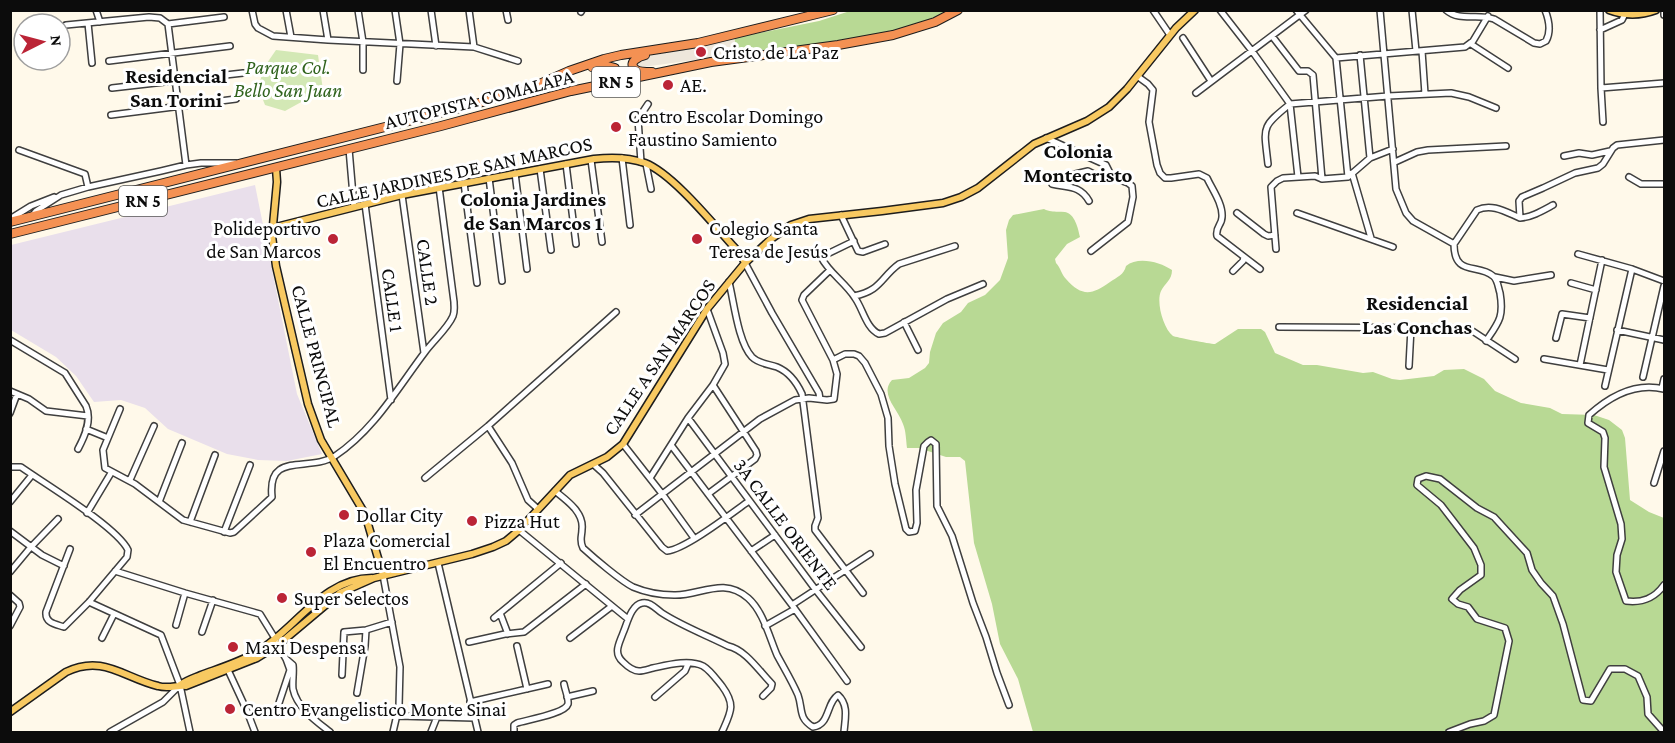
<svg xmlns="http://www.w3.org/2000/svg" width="1675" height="743" font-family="'Crimson Pro',serif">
<rect width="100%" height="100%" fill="#fff9ea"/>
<path fill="#e9dfeb" d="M255,185l42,209 25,60 -35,7 -29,-1 -31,-6 -59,-25 -23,-21 -24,-8 -27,2 -18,-26 -20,-19 -45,-27v-85z"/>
<path fill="#d3e8b5" d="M276,50l42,5 5,35 -38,21 -20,-6 -7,-18 7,-21z"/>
<path fill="#b8d994" d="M850,11h98c-37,18 -68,22 -108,29 -34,5 -68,10 -102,14l-4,-16 85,-17z
M1044,209c8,4 13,2 21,3 10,2 13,16 15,25l-13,7 -12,15 1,4c5,5 5,11 10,16 16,18 26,16 44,3 7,-5 14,-7 16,-16 12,-10 34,-4 46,4 0,10 -7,13 -11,21 -5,11 2,37 12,45 2,1 37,8 42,8l23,-15h23l4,3 10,21 28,12h14l46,8 10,-1 19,7 8,1 34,-4 10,-6 20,-1 20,10 11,12 26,12 29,5 12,6 32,1 15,5 13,10 3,8 5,62 19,12 15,6v214h-631l-15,-53 -18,-35 -8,-40 -18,-61 -9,-82 -5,-4h-14l-27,-9h-12c-1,-8 -1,-17 -4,-24 -5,-15 -24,-30 -11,-44l17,-2 16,-10 4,-5 1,-11 6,-19 7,-10 18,-11 7,-9 17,-8 15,-15 8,-22 -2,-28 3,-10 4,-5z"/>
<path fill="#eee7db" d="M734,38l4,16 -95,13 -5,-2 -1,-4 11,-5 45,-8z"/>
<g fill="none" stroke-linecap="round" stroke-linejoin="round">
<g stroke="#3f3f3f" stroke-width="8">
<path id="minor" d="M96,10l4,12
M252,10l3,14 3,4 15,8 55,4 146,7 44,14
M286,10l5,27
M323,10l5,30
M358,10l5,32v28
M395,10l5,34 -3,37
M431,10l5,36
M469,10l5,37
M506,10l2,10
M1153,10l17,25
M1220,10l32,41 38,53 8,73
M1296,10l40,48
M1380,10l16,179 10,24 7,8 41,23
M1412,10l4,41
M1446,10c14,12 32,3 48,9l40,24 6,1 6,-3c5,-9 3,-21 -1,-31
M1600,10l1,78 2,34
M1664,10v5
M581,12l1,-2
M88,23l4,40
M168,24l18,141
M168,24l56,-7
M66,25l83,-8 11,1 8,6
M1600,30l22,-10 3,-6
M1272,36l27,35h9l5,4 9,104
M1183,38l28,43
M1471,44l37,24
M1422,51l3,43
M1360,55l10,103
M1336,58l129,-11 8,-6 15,-25
M1336,58l12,119
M109,61l121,-15
M1137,76l11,8 5,6 -4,32 8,43 3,8 5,5h6l28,-4 8,4c5,11 16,26 15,39 0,8 -7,10 -5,19l43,33
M112,88l131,-15
M1601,88l63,-5
M1196,93l110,-83
M1290,104l98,-8 63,-3 18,4 27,11
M111,115l125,-16
M1046,138l60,27 6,12 16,6 4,3 1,11 -5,25 -37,29
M349,149l5,58
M19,150l66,24 3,13
M1564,156l15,-3 13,2 18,-4
M622,158l8,67
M591,160l11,82
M641,162l-3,-43 10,-15
M1395,162l22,-10 11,-2 78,-4
M566,164l10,80
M646,164l5,25
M1268,164c-4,-37 -8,-36 22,-60
M540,169l11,81
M515,173l12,96
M1352,173l19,65
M1629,177l12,7h23
M489,178l13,103
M464,183l13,100
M402,195l22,158
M1089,201c-9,-16 -21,-13 -37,-17l-2,-5 1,-3 20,-1 17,-4 16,8h4l4,-3
M365,204l26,196
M1237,213l27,21 4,2 7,-1
M1297,213l96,34
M841,215l17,36 5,1 22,-8
M31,217l5,-6 25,-16 27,-8 73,-16 25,-6 15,-2h34
M1520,218l-1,-17 3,-4 21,-9 32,-15 23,-5 5,-4 10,-16 4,-3 47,-5
M10,219l21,-13 23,-9
M854,241l-33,16c8,16 25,26 34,41 8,11 11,30 24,36l6,-1 62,-34 36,-15
M1276,249l-5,-62 6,-6 6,-3 32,-2 7,3 26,-2 22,-19 23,-9
M1578,254l54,15 32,12
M745,263l27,50 47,80 1,6
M1233,271l10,-10 1,-4
M1495,277l19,4 37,-6
M729,282c5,20 9,60 23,75 7,7 17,7 25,10 12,5 20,16 25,27l16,124 -3,8v4l48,63
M1571,283l25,7
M854,296c27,-5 27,-19 45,-32l56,-18
M904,322l14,28
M1279,327l186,1 9,4 41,27
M1617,330l47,10
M1556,338l6,-24 28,4
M10,340l55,33 21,33c6,14 -1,30 -8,43
M1486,341c13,-19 18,-24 14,-48 -2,-6 -2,-13 -7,-17 -15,-13 -39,1 -39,-32l23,-34c15,-7 29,2 43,8 12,-1 22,-7 33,-13
M1544,359l64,11
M833,360l12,-6h9l5,2 6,7 16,31 7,24 1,28 6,38 11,45 3,3 6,-1 2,-8 -1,-33 8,-44 4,-4 3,-2 5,4 1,62 15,30 21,67 13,34 11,36 12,32
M1580,365l22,-105
M1409,366l2,-38
M1643,377l21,-91
M1605,386l27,-117
M1662,388l2,-9
M1664,389c-28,-7 -54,7 -75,26l-1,8 15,9 2,6 -1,29 17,57 1,15 -5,16 -1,17 10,29c16,2 28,-2 38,-16
M10,391l19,8 17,12 42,5
M120,409l-17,41 2,18 30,16 48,36 47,13 4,-1 38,-35c-5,-47 37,-24 63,-41 39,-26 62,-67 90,-104 8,-11 23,-24 28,-36 2,-5 1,-9 1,-14l-15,-115
M10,413l7,-19
M688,418l127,171 46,58
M488,426l24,37 16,37 10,9
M86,429l22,9
M623,444l40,51 31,43
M671,445l121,160 55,76
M593,464l10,9 59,74 5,4c19,-2 65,-38 82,-50
M10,467h11c24,17 96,60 107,83l-1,7 -38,45 -25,25c-9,-3 -19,-4 -18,-15l24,-63
M425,478l63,-52 128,-114
M650,478l38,-60 25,-33 12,-21 -2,-11 -16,-44
M130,480l24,-54
M1654,483l10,-32
M555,491c11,9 29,21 27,38 0,8 -3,11 1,19 11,10 38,33 50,39 12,5 28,8 41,8 26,1 49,-19 74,3 15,13 21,38 29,57 7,13 15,26 21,40 5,14 0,23 15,32 17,-2 13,-24 25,-32 11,10 7,24 6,37
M708,494l47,-35 2,-4 -1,-4 -43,-66
M10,502l22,-27
M159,502l23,-59
M87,513l24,-40
M635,515l125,-96 35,-19 14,-2 18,2 7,-1 3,-25 -4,-14 -31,-60 2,-5 26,-25
M190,522l25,-67
M519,530l109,89
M10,531l32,24 22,11
M224,532l26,-67
M751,551l24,-16
M438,563l40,169
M115,571l70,22 68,19 7,2 16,26
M10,572l20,-24 28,-29
M383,575l17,92 -1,39 -6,26
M10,595l9,8 1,4 -10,19
M89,602l72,33 19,50 10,47
M792,605l78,-51
M500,613l8,21
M494,618l67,-55
M176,625l9,-32
M765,626l30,-17
M202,632l11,-32
M102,638l12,-24
M570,638l42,-32
M469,642l36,-8 19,-2 62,-48
M278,645l8,14 4,11 -11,33
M517,646l10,43
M286,659l7,6c1,8 -1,17 0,24 4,19 23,32 37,43
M228,670l19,41 8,21
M342,675l2,-43 22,-2 26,-8
M357,693l8,-47 1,-16
M567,697l26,-6
M655,697l30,-26 3,-7
M470,702l78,-18
M398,716l76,2
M110,732l53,-30 17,-17
M431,732l6,-15
M514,732v-7l3,-2c9,-3 48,-9 51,-19 1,-5 -3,-14 -4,-20
M722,732c9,-20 14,-27 0,-46 -5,-6 -12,-16 -19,-20 -14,-7 -36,-1 -50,2 -4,1 -10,3 -14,3 -5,0 -12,-5 -16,-9 -10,-9 -4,-18 0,-29 4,-9 8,-28 19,-30 8,-2 14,6 20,10 20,13 44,22 66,33 18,4 31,25 44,38l-1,4 -8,8
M1449,732l21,-8 14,-3 10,-6 15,-74 -4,-13 -28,-9 -9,-12 -10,-3 -6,-5 8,-9 21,-15v-10l-7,-17 -33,-43 -24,-20 1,-6 8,-3 14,3 37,29 17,9 33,36 5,17 9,13 12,13 10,28 20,76 8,1 19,-32h15l13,7 9,21 1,17 16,18"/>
</g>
<g stroke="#1d1d1d" stroke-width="9">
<path id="major" d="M1609,10c16,6 31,6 47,0
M276,168l1,14 -5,54 4,30 32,138 13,36 44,74 18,61
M272,228l130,-33 192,-36c17,-2 34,-2 51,4 28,11 68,61 89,84l7,8 4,8
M180,685c7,-5 14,-7 21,-10 19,-7 39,-13 56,-23 39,-23 66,-74 115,-74
M10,712l56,-40c37,-18 58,6 92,14 10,3 19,-1 28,0l71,-28 21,-13 62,-52 34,-15 98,-24 21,-7 13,-6 13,-11 51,-55 37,-18 16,-13 84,-135 38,-46 26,-24 20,-14 18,-6 73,-8 61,-8 18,-6 17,-9 56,-44 53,-23 22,-14 18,-18 49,-61 19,-18"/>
</g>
<g stroke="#1d1d1d" stroke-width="10">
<path id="highway" d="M645,55c-5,1 -18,7 -10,14 3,3 13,3 17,3
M592,67l12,-2 11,3 2,7 -8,6
M10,222l462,-117 56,-16 41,-18 35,-12 17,-4 77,-12 135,-33
M10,234l431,-108 130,-35 140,-29 127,-17 55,-10 42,-13 23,-12"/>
</g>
<use href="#minor" stroke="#fff" stroke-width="5"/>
<use href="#major" stroke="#f8c961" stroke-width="6"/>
<use href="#highway" stroke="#f49153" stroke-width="8"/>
</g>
<g fill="#bb2436" stroke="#fff" stroke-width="2">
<circle cx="701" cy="52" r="6"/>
<circle cx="668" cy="85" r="6"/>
<circle cx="616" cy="127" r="6"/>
<circle cx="333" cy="239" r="6"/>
<circle cx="697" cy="239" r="6"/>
<circle cx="344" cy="515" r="6"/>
<circle cx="472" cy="521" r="6"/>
<circle cx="311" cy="552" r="6"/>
<circle cx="282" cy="598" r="6"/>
<circle cx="233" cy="647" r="6"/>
<circle cx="230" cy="709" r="6"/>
</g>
<g text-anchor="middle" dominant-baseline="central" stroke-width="6" stroke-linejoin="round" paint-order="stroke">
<g fill="#fff" stroke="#555" stroke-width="1.5">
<rect x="592" y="67" width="48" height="30" rx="4.5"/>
<rect x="119" y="186" width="48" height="30" rx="4.5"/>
</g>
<g font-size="18" font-weight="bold" fill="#0c0c0c">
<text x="616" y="82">RN 5</text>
<text x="143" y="201">RN 5</text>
</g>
<g font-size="20" fill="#0c0c0c" stroke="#fff" text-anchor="start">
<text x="713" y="52">Cristo de La Paz</text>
<text x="680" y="85">AE.</text>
<text x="628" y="116">Centro Escolar Domingo<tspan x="628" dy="23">Faustino Samiento</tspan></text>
<text x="321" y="228" text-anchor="end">Polideportivo<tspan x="321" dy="23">de San Marcos</tspan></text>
<text x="709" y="228">Colegio Santa<tspan x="709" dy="23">Teresa de Jesús</tspan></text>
<text x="356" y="515">Dollar City</text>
<text x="484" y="521">Pizza Hut</text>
<text x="323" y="540">Plaza Comercial<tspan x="323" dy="23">El Encuentro</tspan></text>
<text x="294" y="598">Super Selectos</text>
<text x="245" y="647">Maxi Despensa</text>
<text x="242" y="709">Centro Evangelistico Monte Sinai</text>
</g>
<g font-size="20" font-style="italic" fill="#30631d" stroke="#fff">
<text x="288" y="67">Parque Col.<tspan x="288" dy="23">Bello San Juan</tspan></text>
</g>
<g font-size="20" fill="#0c0c0c" stroke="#fff">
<text transform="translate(479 99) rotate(-14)">AUTOPISTA COMALAPA</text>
<text transform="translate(454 172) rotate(-12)">CALLE JARDINES DE SAN MARCOS</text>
<text transform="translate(428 272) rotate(82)">CALLE 2</text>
<text transform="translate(393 300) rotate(82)">CALLE 1</text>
<text transform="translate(317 356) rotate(75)">CALLE PRINCIPAL</text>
<text transform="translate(659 357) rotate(-56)">CALLE A SAN MARCOS</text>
<text transform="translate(786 524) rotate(53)">3A CALLE ORIENTE</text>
</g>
<g font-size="21" font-weight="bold" fill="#0c0c0c" stroke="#fff">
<text x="176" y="76">Residencial<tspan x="176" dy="24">San Torini</tspan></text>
<text x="1078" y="151">Colonia<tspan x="1078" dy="24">Montecristo</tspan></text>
<text x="533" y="199">Colonia Jardines<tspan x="533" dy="24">de San Marcos 1</tspan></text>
<text x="1417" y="303">Residencial<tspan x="1417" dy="24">Las Conchas</tspan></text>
</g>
</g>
<rect width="1675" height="743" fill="none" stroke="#0c0c0c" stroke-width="24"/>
<g transform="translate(42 42) rotate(84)"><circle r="28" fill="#ffffff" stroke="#9e9e9e" stroke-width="1.5"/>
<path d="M0-4.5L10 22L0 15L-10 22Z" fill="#bb2436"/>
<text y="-9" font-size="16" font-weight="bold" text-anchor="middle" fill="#0c0c0c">N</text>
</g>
</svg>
